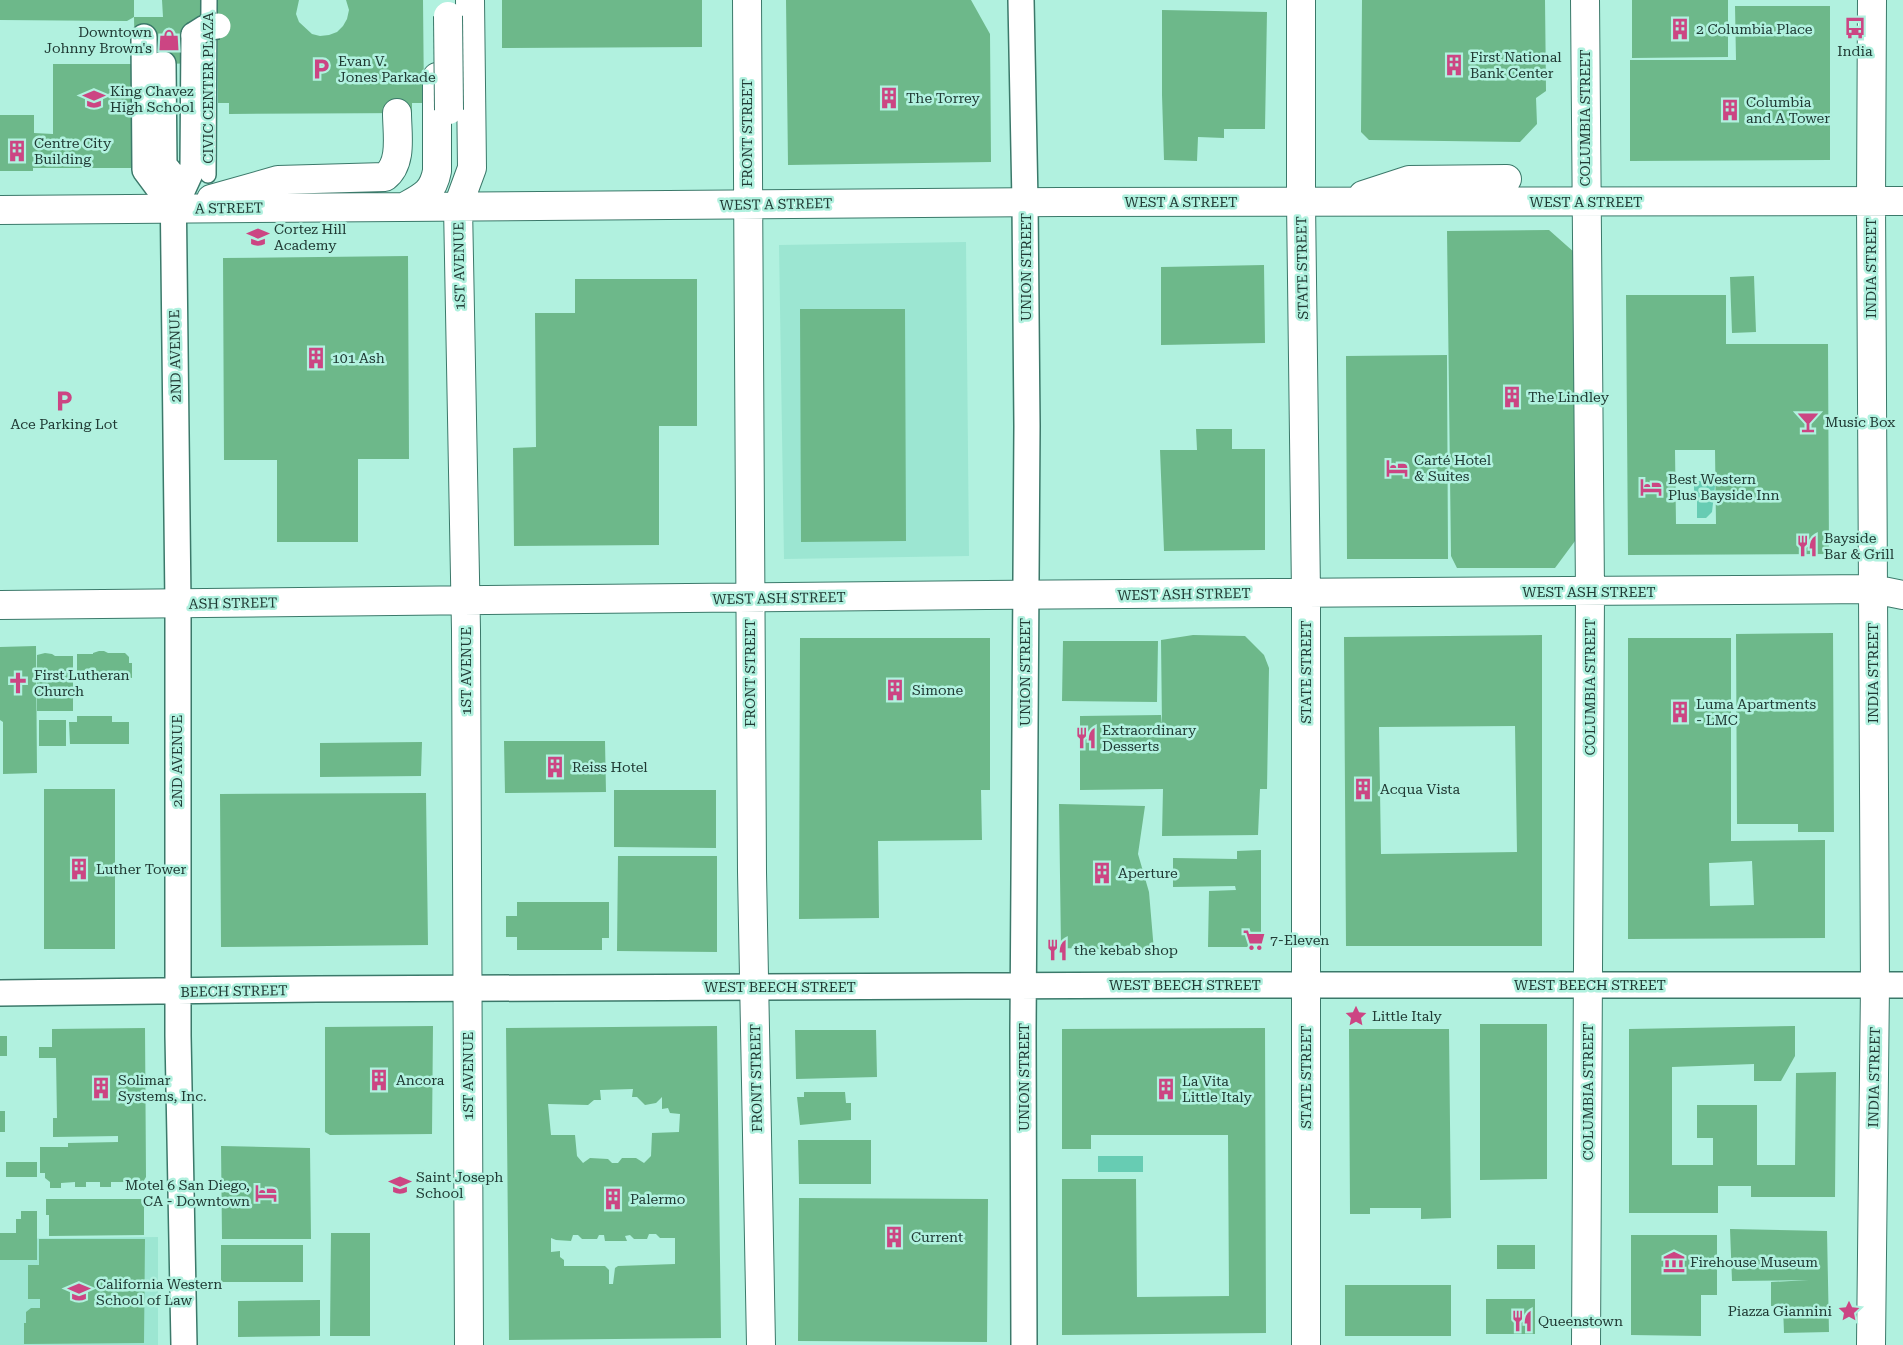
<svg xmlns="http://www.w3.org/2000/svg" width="1903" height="1345" font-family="'Roboto Serif',serif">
<rect width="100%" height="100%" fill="#b1f1df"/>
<path fill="#9ce6d2" d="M966,242l3,314 -185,3 -5,-314z
M158,1237v108h-158v-106z"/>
<path fill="#67ccb3" d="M1708,480l7,6 -3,26 -6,6h-9v-19l-3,-3v-11l5,-4z
M1098,1156h45v16h-45z"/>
<path fill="#6db88a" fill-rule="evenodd" d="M0,0h134v17h29l-1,-17h40l1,63 -40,1 -28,104h-102v3h-33v-56h34v18l19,1v-70h82l-1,-47 -7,4 -127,-1z
M217,0h82l-3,14 3,8 13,12 8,2 9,-1 8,-3 6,-6 4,-7 2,-9 -3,-10h77l1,103h-12v10l-183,1v-11h-11z
M502,0h200v47l-200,1z
M786,0h185l19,34 1,128 -203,3z
M1362,0h183l1,91 -10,7 1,26 -17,18 -151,-2 -8,-8z
M1632,0h96v57l-96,1z
M1735,6h95v154l-200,1v-101h106z
M1162,10l105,2 -2,117h-41v9l-26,-1 -1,24 -33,-1 -2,-65z
M1549,230l26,23v288l-20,27h-98l-6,-12 -4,-325z
M408,256l1,203h-51v83h-81v-82h-53l-1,-202z
M1264,265l1,78 -104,2v-78z
M1754,276l2,56 -24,1 -2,-56z
M575,279h122v147h-38v119l-145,1 -1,-98 23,-1 -1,-134h40z
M1626,295h100v49h102l1,210 -201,1zM1675,450h40l1,74h-40z
M800,309h105l1,232 -105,1z
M1447,355l1,204h-101l-1,-203z
M1196,429h36v20h33v101l-101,1 -4,-101h37z
M1833,633l1,199h-36v-8h-61l-1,-190z
M1193,635l52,1 19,19 5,13 -2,121h-7l-2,46 -96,1 1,-47 -83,1v-74l81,-1 1,11 -1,-86z
M1542,635v311h-196l-2,-309zM1515,726l2,126 -136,2 -2,-127z
M800,638h190v152h-9l1,50 -104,1 1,77 -80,1z
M1628,638h103v203l94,-1v98l-197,1zM1752,861l2,44 -44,1 -1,-43z
M1063,641h95l-1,61 -95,-1z
M36,646l1,127 -34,1v-52l-3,-2v-73z
M99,651h5l4,2h17l4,4v6h3v15h-4v3l-51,-1v-26h16v-1z
M45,653l7,1 3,2h18v55h-36v-56z
M77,716h35v6h17v22h-59l-1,-22h8z
M39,720h27v26h-27z
M504,741h101l1,51 -101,1z
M422,742l-1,34 -101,1v-34z
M44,789h71v160h-71z
M614,790h102v58l-102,-1z
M426,793l2,152 -207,2 -1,-153z
M1059,804l86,2 -7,48 11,38 5,59 -93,-3z
M1261,850v97h-53l1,-56 27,-1 -1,-4 -62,1v-29l64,1v-8z
M618,856h99v96l-100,-1z
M517,902h92v36h-7v12h-85v-13h-11v-21h11z
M1480,1024h67v155l-67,1z
M433,1026l-1,108 -102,1 -5,-3v-105z
M717,1026l4,312 -212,2 -3,-312zM633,1089l-1,8h5l8,8 11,-2 6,-6v12l6,-1 2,5 10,1 -1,18 -27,1 -1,23 -7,7 -8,-5h-14l-4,5h-6l-4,-4 -18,-1 -7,5 -6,-7 -2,-21h-24l-3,-31 40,1 6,-5h7l-1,-10zM649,1234h7l4,4h15v26l-57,2 -3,2 -2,16h-4v-14l-4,-4h-41v-6l-4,-3v-6l-9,1v-14l5,2 15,1 2,-6h5l4,4h15l2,-4h5l1,6h22l-2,-5 5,-1 4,4h13z
M1795,1026v30l-14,25h-27v-17l-82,3v98h41v-27h-16v-33h60v60h38l1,-92 40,-1 -1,125h-84v-11h-33v27h-89v-184z
M145,1028l1,149 -3,5h-7v5h-11v-5h-14v5h-11v-5h-14v5h-11v-5l-14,1v5h-11v-6l-5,-4v-5h-5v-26h28v-4l50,-1v-6l-65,1v-19h4l-1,-60h-17v-11h13v-18z
M1265,1028l1,305 -204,2v-156h74l1,118 92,-1 -1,-161h-137v14h-29v-120z
M1349,1029h100l2,189 -30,1v-11h-51v6h-20z
M795,1030h81l1,47 -81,2z
M0,1036h7v20h-7z
M804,1092h41l1,11h5v17l-51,5 -3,-28h7z
M0,1111h5v21h-5z
M798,1140h73v44h-72z
M221,1146l89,2 1,91h-89z
M6,1162h31v15h-31z
M799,1198l189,1 -1,143 -189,-1z
M46,1199h98v36l-95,1v-21h-3z
M21,1211h16v49h-37v-27h16v-14h5z
M1730,1229l97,2 2,101 -45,1 -1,-27h-12v-24l38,-2 -77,1z
M331,1233h39v103h-40z
M1631,1235h86v60h-16v41l-70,-1z
M39,1239h106l-1,104 -120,1v-21h2v-11l5,-4h9v-9h-12v-34h11z
M221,1245h82v37h-82z
M1497,1245h38v24h-38z
M1345,1285h106v51h-106z
M1486,1299h49v35h-49z
M320,1300v36l-82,1v-36z"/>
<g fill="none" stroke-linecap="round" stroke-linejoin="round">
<g stroke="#3b796a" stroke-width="18">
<path id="pedestrian" d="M208,175l1,-175"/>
</g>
<g stroke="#3b796a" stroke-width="28">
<path id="tertiary" d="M1021,0l4,202 2,224 -4,606 1,313
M144,37l1,133 29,39
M163,64l1,101 9,11
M173,176l5,428v432l6,309
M176,204l17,-37 1,-132
M0,993l317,-4 874,-4h712"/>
</g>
<g stroke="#3b796a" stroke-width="30">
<path id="secondary" d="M747,0l5,872 9,473
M1301,0v202l5,391v752
M1585,0l5,592 -4,753
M1363,195l46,-15 98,-1
M211,199l67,-19 107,-3c18,-14 12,-43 12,-64
M404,207c18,-10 29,-14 33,-36v-94
M0,210l1062,-8 841,-1
M0,605l986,-10 887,-6 30,6
M469,1345l-3,-715 -8,-424 14,-38 -2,-168
M1871,1345l4,-360 -4,-784 1,-201"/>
</g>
<use href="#pedestrian" stroke="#fff" stroke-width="15"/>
<use href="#tertiary" stroke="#fff" stroke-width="25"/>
<use href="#secondary" stroke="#fff" stroke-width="28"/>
<g stroke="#3b796a" stroke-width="28" stroke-linecap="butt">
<path id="tertiary-bridge" d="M194,35l11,-7 13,-2"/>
</g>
<g stroke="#3b796a" stroke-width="30" stroke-linecap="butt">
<path id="secondary-bridge" d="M448,16l1,94"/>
</g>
<use href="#tertiary-bridge" stroke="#fff" stroke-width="25"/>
<use href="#secondary-bridge" stroke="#fff" stroke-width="28"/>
</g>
<defs>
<g id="bus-bare" transform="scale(1.725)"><path d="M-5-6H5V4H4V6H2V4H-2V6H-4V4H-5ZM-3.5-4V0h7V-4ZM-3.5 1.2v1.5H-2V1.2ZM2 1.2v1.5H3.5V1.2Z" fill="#cc4583" stroke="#b1f1df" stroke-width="2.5" paint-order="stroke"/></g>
<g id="building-bare" transform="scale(1.725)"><path d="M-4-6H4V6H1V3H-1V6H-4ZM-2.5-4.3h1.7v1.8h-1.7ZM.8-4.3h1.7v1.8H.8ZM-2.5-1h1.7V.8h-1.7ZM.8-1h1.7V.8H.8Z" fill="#cc4583" stroke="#b1f1df" stroke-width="2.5" paint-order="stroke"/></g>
<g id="shop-bare" transform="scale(1.725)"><path d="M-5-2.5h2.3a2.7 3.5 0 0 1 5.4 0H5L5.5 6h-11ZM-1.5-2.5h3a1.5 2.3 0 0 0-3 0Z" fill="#cc4583" stroke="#b1f1df" stroke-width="2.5" paint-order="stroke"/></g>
<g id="parking-bare" transform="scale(1.725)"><path d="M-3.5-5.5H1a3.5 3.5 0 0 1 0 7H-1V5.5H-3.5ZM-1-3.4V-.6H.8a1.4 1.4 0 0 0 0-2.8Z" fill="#cc4583" stroke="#b1f1df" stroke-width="2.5" paint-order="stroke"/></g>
<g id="school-bare" transform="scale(1.725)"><path d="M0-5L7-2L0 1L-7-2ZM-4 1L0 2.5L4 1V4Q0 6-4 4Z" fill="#cc4583" stroke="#b1f1df" stroke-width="2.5" paint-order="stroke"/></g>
<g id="bar-bare" transform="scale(1.725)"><path d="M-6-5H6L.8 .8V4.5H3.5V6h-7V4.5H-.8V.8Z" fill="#cc4583" stroke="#b1f1df" stroke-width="2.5" paint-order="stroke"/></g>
<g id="hotel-bare" transform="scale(1.725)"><path d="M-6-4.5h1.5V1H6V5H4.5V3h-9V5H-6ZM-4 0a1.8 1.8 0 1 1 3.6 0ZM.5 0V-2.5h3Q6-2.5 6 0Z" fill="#cc4583" stroke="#b1f1df" stroke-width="2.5" paint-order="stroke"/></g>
<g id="restaurant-bare" transform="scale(1.725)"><path d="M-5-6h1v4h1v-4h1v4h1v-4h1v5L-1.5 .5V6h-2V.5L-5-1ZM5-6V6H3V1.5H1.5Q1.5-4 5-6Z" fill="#cc4583" stroke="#b1f1df" stroke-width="2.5" paint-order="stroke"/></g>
<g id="church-bare" transform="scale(1.725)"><path d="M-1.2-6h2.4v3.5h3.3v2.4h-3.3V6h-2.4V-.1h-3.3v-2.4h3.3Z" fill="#cc4583" stroke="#b1f1df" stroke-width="2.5" paint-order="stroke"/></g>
<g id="supermarket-bare" transform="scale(1.725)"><path d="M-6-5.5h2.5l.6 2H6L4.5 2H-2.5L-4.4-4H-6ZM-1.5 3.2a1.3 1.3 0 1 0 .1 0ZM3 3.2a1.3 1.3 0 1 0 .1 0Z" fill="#cc4583" stroke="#b1f1df" stroke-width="2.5" paint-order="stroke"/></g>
<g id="sight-bare" transform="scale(1.725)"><path d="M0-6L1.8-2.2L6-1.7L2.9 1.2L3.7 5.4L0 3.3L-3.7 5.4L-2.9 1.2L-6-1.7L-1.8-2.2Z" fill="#cc4583" stroke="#b1f1df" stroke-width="2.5" paint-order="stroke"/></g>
<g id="museum-bare" transform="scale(1.725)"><path d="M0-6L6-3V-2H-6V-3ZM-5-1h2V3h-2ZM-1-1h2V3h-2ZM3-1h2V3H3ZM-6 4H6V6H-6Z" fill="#cc4583" stroke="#b1f1df" stroke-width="2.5" paint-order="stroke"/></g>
<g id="university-bare" transform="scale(1.725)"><path d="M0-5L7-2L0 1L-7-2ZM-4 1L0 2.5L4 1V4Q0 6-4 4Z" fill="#cc4583" stroke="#b1f1df" stroke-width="2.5" paint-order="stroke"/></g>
</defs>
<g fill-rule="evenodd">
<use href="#bus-bare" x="1855" y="28"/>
<use href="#building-bare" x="1680" y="29"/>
<use href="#shop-bare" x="169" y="40"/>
<use href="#building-bare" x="1454" y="65"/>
<use href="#parking-bare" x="321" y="69"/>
<use href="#building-bare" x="889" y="98"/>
<use href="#school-bare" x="94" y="99"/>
<use href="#building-bare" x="1730" y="110"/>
<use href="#building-bare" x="17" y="151"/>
<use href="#school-bare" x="258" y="237"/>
<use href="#building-bare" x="316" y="358"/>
<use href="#building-bare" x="1512" y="397"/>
<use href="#parking-bare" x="64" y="401"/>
<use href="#bar-bare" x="1808" y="422"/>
<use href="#hotel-bare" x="1397" y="468"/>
<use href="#hotel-bare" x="1651" y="487"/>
<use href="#restaurant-bare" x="1807" y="546"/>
<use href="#church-bare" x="18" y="683"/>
<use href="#building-bare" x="895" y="690"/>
<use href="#building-bare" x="1680" y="712"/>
<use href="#restaurant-bare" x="1086" y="738"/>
<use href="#building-bare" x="555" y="767"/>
<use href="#building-bare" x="1363" y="789"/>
<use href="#building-bare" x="79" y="869"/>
<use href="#building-bare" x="1102" y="873"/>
<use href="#supermarket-bare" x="1254" y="940"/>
<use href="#restaurant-bare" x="1057" y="950"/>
<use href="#sight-bare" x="1356" y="1016"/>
<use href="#building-bare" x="379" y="1080"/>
<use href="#building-bare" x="101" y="1088"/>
<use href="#building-bare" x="1166" y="1089"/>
<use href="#school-bare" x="400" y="1185"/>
<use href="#hotel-bare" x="266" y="1193"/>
<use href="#building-bare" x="613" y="1199"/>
<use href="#building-bare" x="894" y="1237"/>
<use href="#museum-bare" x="1674" y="1262"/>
<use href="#university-bare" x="79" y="1292"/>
<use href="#sight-bare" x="1849" y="1311"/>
<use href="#restaurant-bare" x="1522" y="1321"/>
</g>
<g text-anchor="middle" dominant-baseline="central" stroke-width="5" stroke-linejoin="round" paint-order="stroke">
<g font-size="14" fill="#203a34" stroke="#b1f1df" text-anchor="start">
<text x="1696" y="29">2 Columbia Place</text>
<text x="152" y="32" text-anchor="end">Downtown<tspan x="152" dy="16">Johnny Brown's</tspan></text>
<text x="1855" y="51" text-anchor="middle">India</text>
<text x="1470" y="57">First National<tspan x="1470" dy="16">Bank Center</tspan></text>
<text x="338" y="61">Evan V.<tspan x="338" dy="16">Jones Parkade</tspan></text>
<text x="110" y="91">King Chavez<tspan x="110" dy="16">High School</tspan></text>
<text x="906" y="98">The Torrey</text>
<text x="1746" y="102">Columbia<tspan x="1746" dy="16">and A Tower</tspan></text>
<text x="34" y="143">Centre City<tspan x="34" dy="16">Building</tspan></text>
<text x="274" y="229">Cortez Hill<tspan x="274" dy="16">Academy</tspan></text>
<text x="332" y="358">101 Ash</text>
<text x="1528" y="397">The Lindley</text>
<text x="1825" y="422">Music Box</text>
<text x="64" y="424" text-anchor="middle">Ace Parking Lot</text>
<text x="1414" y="460">Carté Hotel<tspan x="1414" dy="16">&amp; Suites</tspan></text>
<text x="1668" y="479">Best Western<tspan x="1668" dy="16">Plus Bayside Inn</tspan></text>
<text x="1824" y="538">Bayside<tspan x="1824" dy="16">Bar &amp; Grill</tspan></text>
<text x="34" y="675">First Lutheran<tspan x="34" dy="16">Church</tspan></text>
<text x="912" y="690">Simone</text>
<text x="1696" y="704">Luma Apartments<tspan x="1696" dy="16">- LMC</tspan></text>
<text x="1102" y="730">Extraordinary<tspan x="1102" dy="16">Desserts</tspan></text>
<text x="572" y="767">Reiss Hotel</text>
<text x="1380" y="789">Acqua Vista</text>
<text x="96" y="869">Luther Tower</text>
<text x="1118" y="873">Aperture</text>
<text x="1270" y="940">7-Eleven</text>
<text x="1074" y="950">the kebab shop</text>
<text x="1372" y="1016">Little Italy</text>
<text x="118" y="1080">Solimar<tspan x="118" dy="16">Systems, Inc.</tspan></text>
<text x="396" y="1080">Ancora</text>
<text x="1182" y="1081">La Vita<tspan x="1182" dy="16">Little Italy</tspan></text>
<text x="416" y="1177">Saint Joseph<tspan x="416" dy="16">School</tspan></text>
<text x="250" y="1185" text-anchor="end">Motel 6 San Diego,<tspan x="250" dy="16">CA - Downtown</tspan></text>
<text x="630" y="1199">Palermo</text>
<text x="911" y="1237">Current</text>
<text x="1690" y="1262">Firehouse Museum</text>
<text x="96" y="1284">California Western<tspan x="96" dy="16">School of Law</tspan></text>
<text x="1832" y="1311" text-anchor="end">Piazza Giannini</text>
<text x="1538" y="1321">Queenstown</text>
</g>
<g font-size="14" fill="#203a34" stroke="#b1f1df">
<text transform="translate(208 88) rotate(-90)">CIVIC CENTER PLAZA</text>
<text transform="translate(1585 118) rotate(-90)">COLUMBIA STREET</text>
<text transform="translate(747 133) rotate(-90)">FRONT STREET</text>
<text x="1181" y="202">WEST A STREET</text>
<text x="1586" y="202">WEST A STREET</text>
<text transform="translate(776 204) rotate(-1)">WEST A STREET</text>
<text transform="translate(229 208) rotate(-1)">A STREET</text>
<text transform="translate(459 266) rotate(-91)">1ST AVENUE</text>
<text transform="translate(1026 267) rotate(-90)">UNION STREET</text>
<text transform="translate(1302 268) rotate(-91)">STATE STREET</text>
<text transform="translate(1871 268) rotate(-90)">INDIA STREET</text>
<text transform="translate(175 356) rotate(-91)">2ND AVENUE</text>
<text x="1589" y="592">WEST ASH STREET</text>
<text transform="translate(1184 594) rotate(-1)">WEST ASH STREET</text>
<text transform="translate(779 598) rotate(-1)">WEST ASH STREET</text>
<text transform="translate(233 603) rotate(-1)">ASH STREET</text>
<text transform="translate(466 671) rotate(-90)">1ST AVENUE</text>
<text transform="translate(1025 672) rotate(-90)">UNION STREET</text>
<text transform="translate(1306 672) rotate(-90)">STATE STREET</text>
<text transform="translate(750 673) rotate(-90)">FRONT STREET</text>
<text transform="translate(1873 673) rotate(-90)">INDIA STREET</text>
<text transform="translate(1590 687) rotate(-90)">COLUMBIA STREET</text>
<text transform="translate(177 761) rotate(-90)">2ND AVENUE</text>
<text x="1185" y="985">WEST BEECH STREET</text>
<text x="1590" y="985">WEST BEECH STREET</text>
<text x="780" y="987">WEST BEECH STREET</text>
<text transform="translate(234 991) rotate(-1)">BEECH STREET</text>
<text transform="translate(468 1076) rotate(-90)">1ST AVENUE</text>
<text transform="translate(1024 1077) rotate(-90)">UNION STREET</text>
<text transform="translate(1306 1077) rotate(-90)">STATE STREET</text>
<text transform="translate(1874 1077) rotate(-89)">INDIA STREET</text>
<text transform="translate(756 1078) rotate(-91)">FRONT STREET</text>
<text transform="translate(1588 1092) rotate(-90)">COLUMBIA STREET</text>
</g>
</g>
</svg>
